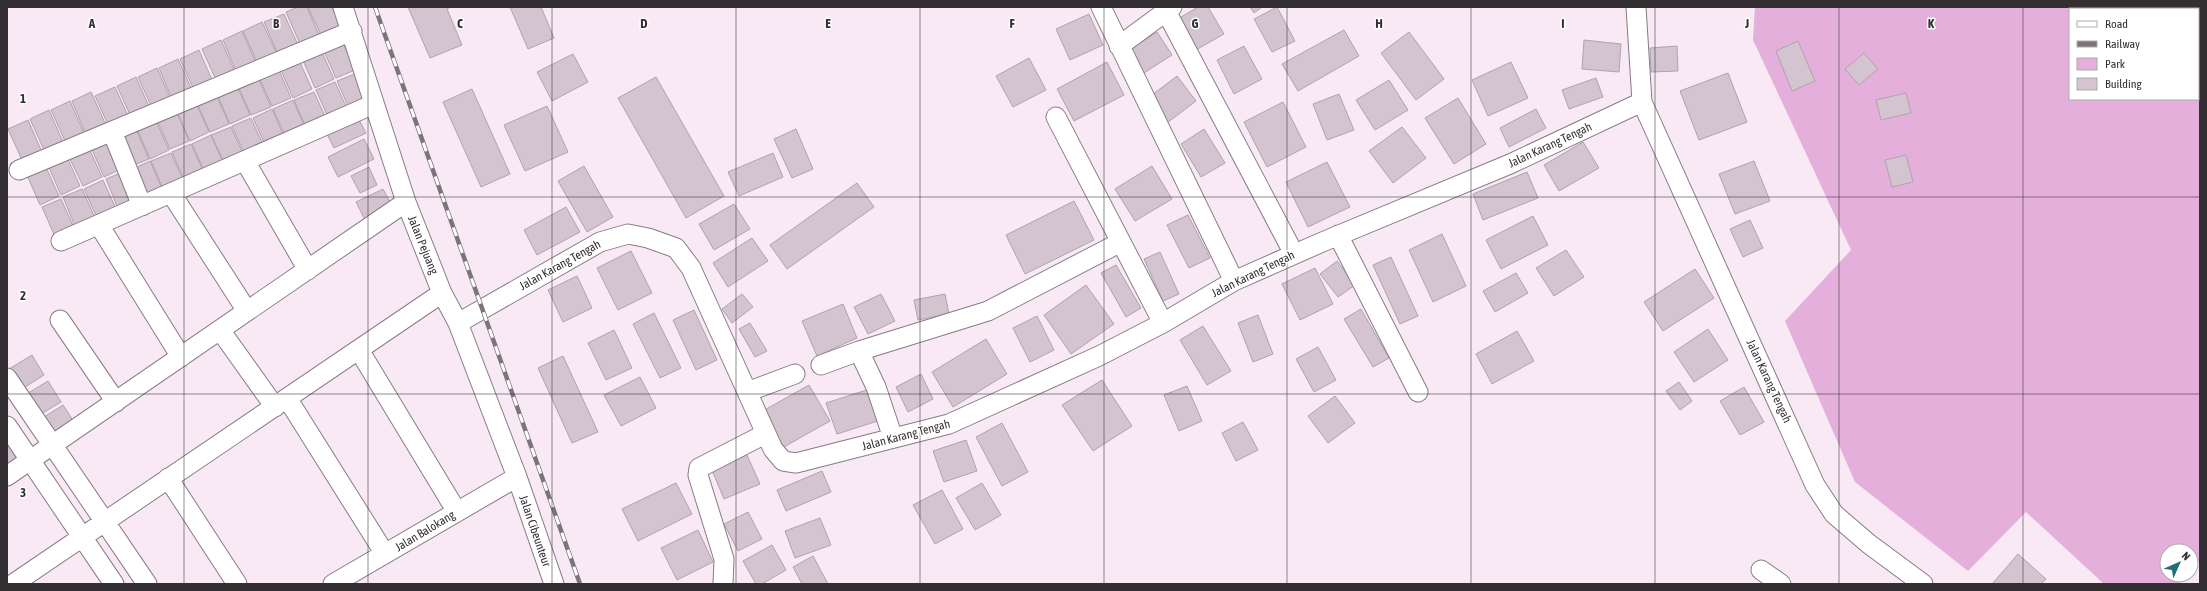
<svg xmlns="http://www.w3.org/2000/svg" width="2207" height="591" font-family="'Asap Condensed',sans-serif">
<rect width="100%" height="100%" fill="#f9e9f5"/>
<path fill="#e4afda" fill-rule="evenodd" d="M1755,7h445v553l-9,10v-19h-24v24h20l-8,9h-75l-78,-72 -58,59 -113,-89 -70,-161 66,-71 -98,-210zM2070,9h128v90h-128z"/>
<path fill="#d3c4d0" stroke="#b0a2ad" d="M298,7h9l12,28 -19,9 -14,-32z
M308,7h24l8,19 -19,9z
M408,7h43l-4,2 15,36 -32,13z
M510,7h31l13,31 -26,11z
M1198,7h10l16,27 -30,17 -18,-31z
M1250,7h12l-8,6z
M1277,7l18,34 -23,11 -18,-33z
M284,14l14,31 -20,9 -14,-32z
M1089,14l14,31 -33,15 -14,-31z
M262,22l15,32 -20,8 -14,-31z
M1344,30l15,26 -61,35 -16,-27z
M242,31l14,32 -20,8 -13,-31z
M1157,32l15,23 -28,18 -15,-23z
M1409,32l35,47 -28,21 -35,-47z
M341,39l14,31 -19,8 -14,-31z
M221,40l14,32 -19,8 -14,-31z
M1584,40l37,4 -2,28 -37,-3z
M1798,41l17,40 -23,10 -16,-40z
M1244,46l18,33 -28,15 -17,-34z
M1677,46l1,25 -27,1 -1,-24z
M320,48l14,31 -19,9 -14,-32z
M199,50l14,32 -19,8 -14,-31z
M1864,53l14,16 -19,16 -14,-16z
M573,54l15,28 -36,19 -15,-29z
M298,58l14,31 -19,9 -14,-32z
M1029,58l17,32 -33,17 -17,-31z
M178,59l14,31 -20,9 -13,-31z
M1107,62l17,33 -50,26 -17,-32z
M1511,62l17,36 -40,18 -16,-36z
M277,66l14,32 -19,8 -14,-31z
M157,68l14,32 -19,8 -14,-31z
M357,73l13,31 -19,9 -14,-32z
M1728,73l19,49 -48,18 -19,-49z
M257,75l14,32 -20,8 -14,-31z
M1177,76l19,25 -29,22 -19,-25z
M136,77l14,32 -19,8 -14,-31z
M656,77l68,119 -38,22 -68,-120z
M1596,78l7,19 -34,12 -7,-19z
M1389,80l19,30 -33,20 -19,-30z
M335,82l14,31 -19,9 -14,-32z
M236,84l14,31 -20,9 -14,-32z
M115,87l14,31 -20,9 -14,-31z
M472,89l38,85 -29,13 -38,-85z
M91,92l14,31 -20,9 -13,-31z
M215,92l14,32 -19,8 -14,-31z
M314,92l14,31 -20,9 -14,-32z
M1906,93l5,20 -30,7 -5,-20z
M1339,94l15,36 -27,10 -14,-36z
M1458,98l28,46 -32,20 -29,-46z
M293,100l14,32 -20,8 -14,-31z
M70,101l14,32 -19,8 -14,-31z
M195,101l14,31 -19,9 -14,-31z
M1283,102l23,45 -39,20 -23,-45z
M547,106l21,46 -43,19 -21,-46z
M272,109l14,32 -19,8 -14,-31z
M1536,109l10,19 -37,19 -9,-19z
M49,110l14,32 -19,8 -14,-31z
M176,110l13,31 -19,8 -14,-31z
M251,118l14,31 -19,8 -14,-31z
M358,118l8,15 -32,15 -7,-14z
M155,119l14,31 -19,9 -14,-32z
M28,120l14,32 -20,8 -14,-31z
M135,127l14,32 -20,8 -14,-31z
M231,127l14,31 -19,8 -15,-31z
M1402,127l24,31 -33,25 -24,-32z
M796,129l17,40 -21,9 -18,-39z
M1204,129l21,34 -24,14 -20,-33z
M211,135l14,32 -19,8 -14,-31z
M109,137l14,31 -19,9 -14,-32z
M364,139l10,20 -36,18 -10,-20z
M1583,142l16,26 -40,23 -15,-26z
M191,144l14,31 -19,9 -14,-32z
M88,146l14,31 -19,9 -15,-31z
M171,153l14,31 -20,9 -14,-32z
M773,153l10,24 -44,19 -11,-24z
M66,155l14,31 -19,9 -14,-32z
M1906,155l7,27 -21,5 -7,-27z
M150,161l14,32 -19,8 -14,-31z
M1754,161l16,40 -35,13 -16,-40z
M1327,162l23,45 -42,20 -22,-45z
M45,165l14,31 -19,9 -14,-32z
M584,166l29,51 -26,15 -29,-51z
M1152,166l20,33 -37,22 -20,-32z
M369,167l8,18 -17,8 -9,-17z
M125,171l14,31 -20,9 -13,-32z
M1527,172l11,26 -55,22 -10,-26z
M103,180l14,31 -19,9 -14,-31z
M857,183l17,24 -87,62 -17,-24z
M82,189l14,31 -20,9 -13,-32z
M383,189l9,17 -27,14 -9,-18z
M61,199l14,31 -19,9 -14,-32z
M1074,201l20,39 -69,34 -19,-39z
M734,204l16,25 -36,21 -15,-26z
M566,207l14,25 -43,23 -13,-25z
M1188,215l22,43 -21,10 -22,-43z
M1533,216l15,29 -47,24 -15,-29z
M1750,220l13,28 -20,9 -13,-28z
M1442,234l24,52 -33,16 -24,-52z
M752,238l16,23 -40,26 -15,-24z
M1566,250l18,27 -30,19 -18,-28z
M631,251l21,42 -34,17 -21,-42z
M1160,252l19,42 -16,7 -19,-42z
M1391,257l27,59 -18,8 -27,-59z
M1337,261l18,24 -17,12 -18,-23z
M1116,265l25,43 -15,9 -25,-44z
M1315,268l18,36 -33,16 -18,-36z
M1695,269l19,29 -51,33 -19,-29z
M1516,273l12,20 -33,19 -12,-21z
M577,276l15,32 -29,14 -15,-32z
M1086,285l28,39 -43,30 -27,-39z
M742,294l11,13 -21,16 -10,-14z
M881,294l14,27 -27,13 -14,-27z
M945,294l4,20 -31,6 -4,-20z
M843,304l14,34 -40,18 -15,-35z
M1361,309l28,49 -16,9 -29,-48z
M694,310l23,50 -21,10 -23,-50z
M654,313l27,55 -21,10 -27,-54z
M1258,315l15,39 -20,8 -15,-39z
M1037,316l17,34 -24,12 -17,-34z
M750,323l17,28 -12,6 -16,-28z
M1203,326l28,45 -24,14 -27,-45z
M1708,329l20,31 -34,22 -20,-30z
M614,330l18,38 -26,12 -18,-37z
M1517,331l17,30 -42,23 -16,-30z
M986,339l21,35 -54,33 -21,-35z
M1318,347l18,33 -22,12 -18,-33z
M32,355l12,20 -22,14 -13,-20z
M563,356l35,76 -26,11 -34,-75z
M921,374l12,25 -25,13 -12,-25z
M640,377l16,31 -35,18 -17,-31z
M1102,380l30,46 -39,25 -31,-46z
M48,381l13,21 -23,14 -13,-21z
M1679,382l13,19 -12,9 -14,-19z
M809,385l21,36 -48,27 -21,-36z
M1187,386l15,35 -23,10 -15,-36z
M1744,387l20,35 -24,13 -20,-34z
M873,388l11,31 -47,15 -11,-31z
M1335,396l20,27 -27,20 -20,-27z
M63,405l13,20 -23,15 -12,-21z
M1243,422l15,28 -22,11 -14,-28z
M1002,423l26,49 -26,14 -26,-49z
M7,433l17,25 -14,9 -3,-4z
M966,440l11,31 -33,11 -11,-31z
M747,455l13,29 -36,15 -12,-29z
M822,471l9,21 -45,19 -9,-21z
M676,483l16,31 -54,27 -16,-32z
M982,483l19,32 -26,15 -19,-32z
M942,490l21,39 -28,15 -22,-39z
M748,512l14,27 -24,12 -14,-27z
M820,518l11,27 -36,13 -10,-27z
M698,530l15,32 -36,18 -16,-32z
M772,545l14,25 -24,14h-6l-13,-23z
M2018,554l28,25 -5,5h-49z
M813,556l15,28h-26l-9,-17z"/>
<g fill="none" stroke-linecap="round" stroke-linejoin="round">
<g stroke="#897b86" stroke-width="21">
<path id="minor" d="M343,7l63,195 36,91 16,30 59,154 37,107
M1101,7l133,274
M1636,7l6,95
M1166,11l128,243
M1119,46l53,-39
M1056,117l107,206
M112,131l30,75
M245,161l63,109
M19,170l333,-139
M171,193l76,118
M99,225l82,132
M1338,235l80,157
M61,241l313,-137
M60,320l56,82
M458,323l142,-81 28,-8 20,4 28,10 15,20 82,181 10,12 13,2 153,-39 150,-68 64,-33 71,-42 86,-38 190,-79 132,-62 173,383 19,29 35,30 54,40
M220,330l55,77
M359,350l98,162
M859,351l17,36 17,51
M821,365l38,-14 129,-40 133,-69
M7,378l140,206
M747,392l48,-18
M287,398l98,156
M7,426l107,158
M7,476l399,-274
M168,478l69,106
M1761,570l20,14
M13,584l429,-291
M333,584l184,-107
M723,584l1,-25 -26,-84 1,-7 66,-34"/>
</g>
<use href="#minor" stroke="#fff" stroke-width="19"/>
<g stroke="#7d747b" stroke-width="4.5">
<path id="rail" d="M375,7l205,577"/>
</g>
<use href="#rail" stroke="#fff" stroke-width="3" stroke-dasharray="9" stroke-linecap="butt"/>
</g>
<path fill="none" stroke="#342f33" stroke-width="1" stroke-opacity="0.55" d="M184,7v577M368,7v577M552,7v577M736,7v577M920,7v577M1104,7v577M1287,7v577M1471,7v577M1655,7v577M1839,7v577M2023,7v577M7,197h2193M7,394h2193"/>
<g text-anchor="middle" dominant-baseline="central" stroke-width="3" stroke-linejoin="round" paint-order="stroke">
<g font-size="12" fill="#342f33" stroke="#fff">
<text transform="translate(1550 145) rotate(-25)">Jalan Karang Tengah</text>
<text transform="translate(423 245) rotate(68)">Jalan Pejuang</text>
<text transform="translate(560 265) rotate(-29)">Jalan Karang Tengah</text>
<text transform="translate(1253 274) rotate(-26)">Jalan Karang Tengah</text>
<text transform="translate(1769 381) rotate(65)">Jalan Karang Tengah</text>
<text transform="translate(906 435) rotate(-15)">Jalan Karang Tengah</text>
<text transform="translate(425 531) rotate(-31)">Jalan Balokang</text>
<text transform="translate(535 531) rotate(71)">Jalan Cibeunteur</text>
</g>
</g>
<g font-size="13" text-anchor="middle" font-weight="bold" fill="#342f33" stroke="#fff" stroke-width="3" stroke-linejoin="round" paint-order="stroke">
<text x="92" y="28">A</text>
<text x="276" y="28">B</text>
<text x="460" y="28">C</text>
<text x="644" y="28">D</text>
<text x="828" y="28">E</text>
<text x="1012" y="28">F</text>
<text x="1195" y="28">G</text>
<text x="1379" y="28">H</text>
<text x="1563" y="28">I</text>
<text x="1747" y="28">J</text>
<text x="1931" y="28">K</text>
<text x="23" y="103">1</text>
<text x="23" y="300">2</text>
<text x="23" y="497">3</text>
</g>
<rect width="2207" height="591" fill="none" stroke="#342f33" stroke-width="16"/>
<rect x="2069" y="8" width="130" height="92" fill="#ffffff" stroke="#aeacad"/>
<rect x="2077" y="21" width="20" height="6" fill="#ffffff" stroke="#aeacad"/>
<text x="2105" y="28" font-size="12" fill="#342f33">Road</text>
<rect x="2077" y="41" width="20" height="6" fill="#7d747b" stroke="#aeacad"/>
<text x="2105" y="48" font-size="12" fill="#342f33">Railway</text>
<rect x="2077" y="58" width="20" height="12" fill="#e4afda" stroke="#aeacad"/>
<text x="2105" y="68" font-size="12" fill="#342f33">Park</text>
<rect x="2077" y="78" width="20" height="12" fill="#d3c4d0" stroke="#aeacad"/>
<text x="2105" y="88" font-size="12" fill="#342f33">Building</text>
<g transform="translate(2179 563) rotate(45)"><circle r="19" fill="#ffffff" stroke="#aeacad"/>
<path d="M0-3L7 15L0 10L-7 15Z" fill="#236d77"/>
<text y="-6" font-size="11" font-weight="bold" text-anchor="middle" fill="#342f33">N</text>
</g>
</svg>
